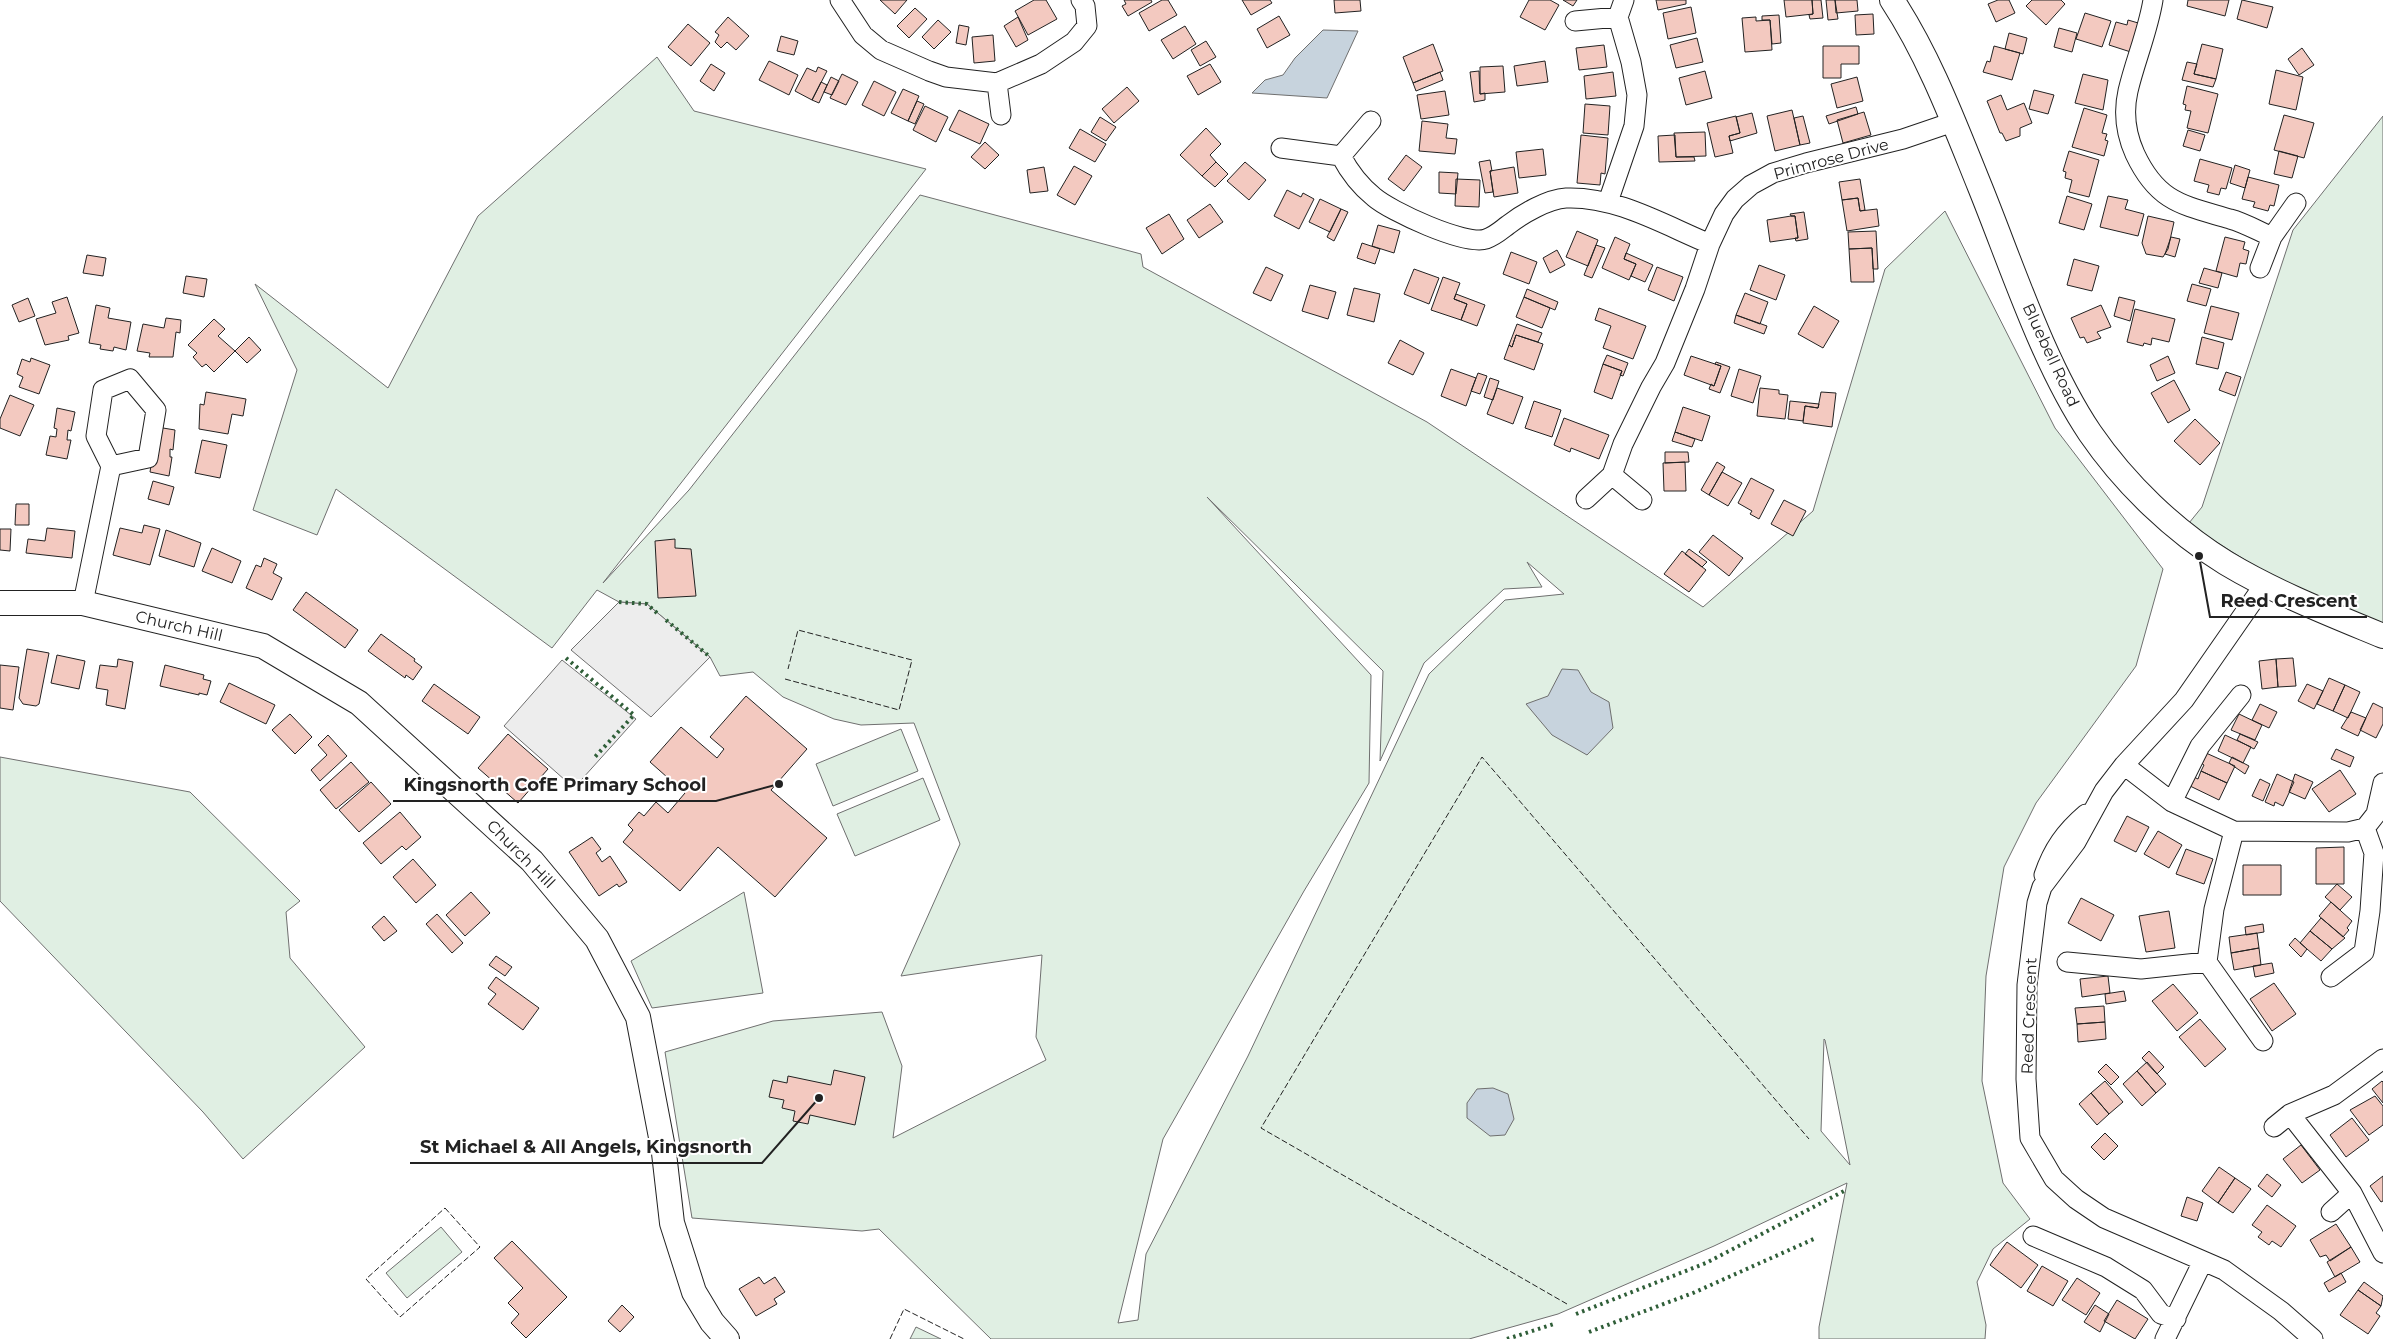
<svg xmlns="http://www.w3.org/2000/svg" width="2383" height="1339" font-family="Montserrat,sans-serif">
<rect width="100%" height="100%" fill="#fff"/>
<path fill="#e0efe3" stroke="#6f6f6f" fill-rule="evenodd" d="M657,57l37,54 232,58 -323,414 86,-93 231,-295 221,59 2,13 284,155 276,185 110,-96 72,-242 60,-58 110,217 108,141 -27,97 -100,137 -32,64 -18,109 -4,105 21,102 27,36 -37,30 -16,33 9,43 -1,14h-166v-12l28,-144 -133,63 -156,68 -89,25h-478l-112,-110 -17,2 -170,-13 -27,-166 108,-31 109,-9 20,54 -9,72 153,-78 -10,-23 6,-82 -141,21 59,-132 -46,-121 -53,2 -27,-6 -51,-22 -30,-25 -33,4 -10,-19 -63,-53 -28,-2 -22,-12 -45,58 -216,-159 -19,46 -64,-25 44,-140 -42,-86 133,104 90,-172zM1207,497l176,174 -3,90 44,-98 80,-74 38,-2 -15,-25 37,32 -59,6 -76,74 -181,382 -102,198 -8,66 -20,3 45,-184 141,-248 65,-108 2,-108zM1824,1039l1,1 25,125 -29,-34z
M2383,116v510l-101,-43 -69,-43 -24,-17 13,-16 91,-277z
M901,729l17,42 -85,35 -17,-42z
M0,757l190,35 110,109 -14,11 4,46 75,89 -122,112 -40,-47 -203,-211z
M923,778l17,42 -85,36 -18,-42z
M744,892l19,101 -111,15 -21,-47z
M441,1227l21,25 -55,46 -21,-25z
M916,1327l25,12h-31z"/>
<path fill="#ededed" stroke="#6f6f6f" d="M619,602l28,2 63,53 -59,60 -80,-67z
M562,660l74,59 -62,69 -70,-62z"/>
<path fill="#c7d3dd" stroke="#6f6f6f" d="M1323,30l35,1 -31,67 -75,-5 13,-13 18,-5 12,-17z
M1562,669l16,1 13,22 18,10 4,26 -26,27 -35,-20 -26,-31 22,-8z
M1493,1088l15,6 6,25 -9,16 -15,1 -23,-18v-15l10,-14z"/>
<path fill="#f3c9c0" stroke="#222" d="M880,0h27l-12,14z
M1034,0h12l11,19 -29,16 -13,-24z
M1124,0h27l1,2 -24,14 -6,-10 4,-2z
M1162,0h6l9,15 -28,16 -10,-18z
M1242,0h28l2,3 -21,12z
M1334,0h26l1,11 -26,2z
M1529,0h21l9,5 -14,25 -25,-13z
M1563,0h14l-4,6z
M1656,0h30v4l-28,6z
M1784,0h28l1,14 -27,3z
M1812,0h9l2,18 -13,1 -1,-4 4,-1z
M1826,0h9l3,19 -10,1z
M1835,0h22l1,11 -22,2z
M1998,0h11l6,13 -19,9 -8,-18z
M2032,0h29l4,4 -19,21 -20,-19z
M2188,0h41l-4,16 -38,-10z
M2242,0l31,7 -6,21 -30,-9z
M1691,7l5,26 -28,6 -5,-26z
M915,8l12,11 -18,19 -12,-12z
M2085,13l26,8 -9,26 -26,-8z
M1873,14l1,20 -18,1 -1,-20z
M1779,15l2,28 -9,1 -2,-24h-8v-4z
M1279,16l11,19 -23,13 -10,-19z
M728,17l21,19 -13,14 -9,-8 -6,6 -6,-6 4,-7 -4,-3z
M1018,17l10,23 -12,7 -12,-21z
M1756,17v4l14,-1 2,30 -27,2 -3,-34z
M938,20l13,12 -17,17 -12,-12z
M2128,20l17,5 -8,29 -28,-9 7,-23 11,3z
M688,24l22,19 -19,23 -23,-19z
M959,25l10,2 -3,18 -10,-2z
M1185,26l11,18 -23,15 -12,-19z
M2059,28l18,5 -5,19 -18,-5z
M2009,33l18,5 -4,16 -18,-5z
M993,35l2,26 -21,2 -2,-26z
M781,36l17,5 -4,14 -17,-4z
M1697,38l6,24 -27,6 -6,-23z
M1206,41l10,16 -16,9 -9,-16z
M1433,44l10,27 -30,12 -10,-26z
M2202,44l21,5 -7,30 -22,-5z
M1604,45l3,22 -28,3 -3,-22z
M1823,46h36v18h-18v14h-18z
M1994,46l26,7 -8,27 -29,-8 4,-11 3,1z
M2302,48l12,17 -15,10 -11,-16z
M769,61l29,14 -9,20 -30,-15z
M1545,61l3,21 -31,4 -3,-20z
M2187,62l10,2 -3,10 22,5 -3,8 -31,-7z
M711,64l14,9 -11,18 -14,-10z
M1210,64l11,18 -23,13 -11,-19z
M1503,66l2,26 -25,2v-27z
M818,67l9,4 -15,29 -17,-9 12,-23 9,4z
M2276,70l27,7 -7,33 -27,-6z
M1479,71l1,23 5,-1v7l-11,2 -4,-30z
M1705,71l7,27 -26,7 -7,-27z
M1440,72l3,8 -27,11 -3,-8z
M1613,72l3,24 -30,3 -2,-23z
M842,74l16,8 -12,23 -16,-7z
M2083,74l25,6 -5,30 -28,-7z
M831,77l8,4 -7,14 -8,-3z
M1857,77l6,24 -26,7 -6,-24z
M874,81l22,11 -12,24 -22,-11z
M821,82l6,3 -8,18 -7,-3z
M2187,86l31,8 -10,39 -21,-5 4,-17 -6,-1 1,-5 -3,-1z
M1127,87l12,14 -25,22 -12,-14z
M903,89l16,7 -11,25 -17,-8z
M2034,90l20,5 -6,19 -19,-5z
M1445,91l4,24 -28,4 -4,-24z
M2001,95l6,15 17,-7 8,20 -12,5v8l-14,5 -4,-8h-2l-13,-32z
M917,101l7,3 -9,20 -7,-3z
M1585,104l25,2 -2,29 -25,-2z
M925,106l23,11 -12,25 -23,-12z
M1856,107l2,7 -29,10 -3,-8z
M2084,108l23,7 -5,18 5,1 -2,6 3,1 -4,15 -32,-9z
M959,110l30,14 -9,20 -31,-14z
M1792,110l8,35 -25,6 -8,-35z
M1864,112l7,23 -28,8 -6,-23z
M1752,113l5,20 -27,8 -1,-5 11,-3 -4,-16z
M2284,115l30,8 -10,35 -30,-8z
M1736,116l4,17 -11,3 4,17 -18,4 -8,-34z
M1803,116l7,27 -10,2 -6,-27z
M1100,117l16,10 -10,14 -15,-9z
M1422,121l26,3 -2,14 11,1 -2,15 -36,-3z
M1206,128l15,16 -11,11 6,7 -14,14 -22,-21z
M1080,129l26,15 -11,18 -26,-14z
M2188,130l17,5 -5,16 -17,-5z
M1705,132l1,24 -30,1 -2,-24z
M1581,135l27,3 -3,36 -4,-1 -1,12 -23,-2z
M1675,135l1,22h18l1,4 -36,1 -1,-26z
M985,142l14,13 -14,14 -14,-12z
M1543,149l3,26 -27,3 -3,-26z
M2069,151l30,9 -10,37 -20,-5 3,-12 -7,-2 1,-6 -3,-1z
M2279,151l19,5 -6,22 -18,-4z
M1406,155l16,12 -18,24 -16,-12z
M2200,159l32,9 -6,21 -5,-1 -2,7 -12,-3 2,-7 -15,-4z
M1490,160l2,11h-2l3,21 -8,1 -6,-31z
M1216,162l12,12 -13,13 -13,-11z
M1245,162l21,18 -17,20 -22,-19z
M2235,165l15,5 -5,18 -15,-5z
M1074,166l18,10 -17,29 -18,-10z
M1044,167l4,24 -18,2 -3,-23z
M1514,167l4,26 -24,4 -4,-26z
M1439,172l19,1 -2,21 -17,-1z
M2248,177l31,8 -5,21 -4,-1 -2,6 -15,-4 2,-5 -13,-3z
M1456,179l24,1 -1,27 -24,-1z
M1860,179l5,31 -5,1 -2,-13 -16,2 -3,-18z
M1287,190l14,7 2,-4 11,6 -15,30 -25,-13z
M2067,196l25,8 -8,26 -25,-7z
M2108,196l20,4 -3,9 19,5 -6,22 -38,-9z
M1858,198l2,13 17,-2 2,17 -32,5 -5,-31z
M1320,199l21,10 -11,23 -21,-10z
M1210,204l13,18 -24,16 -12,-18z
M1341,209l7,3 -14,29 -7,-4z
M1804,212l4,27 -12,2 -1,-3h3l-3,-22h-4l-1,-2z
M1169,214l15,25 -22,15 -16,-26z
M1791,216h4l3,22 -28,4 -3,-22z
M2148,216l26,6 -6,27 -5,8 -17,-3 -4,-11z
M1378,225l22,6 -6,22 -22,-7z
M1577,231l21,9 -10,26 -22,-9z
M1876,231l2,38h-5l-1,-21 -23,1 -1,-17z
M1615,237l15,7 -6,15 12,5 -7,16 -27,-12z
M2171,237l9,2 -5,18 -10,-3z
M2225,237l20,5 -2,7 6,2 -3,13 -6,-1 -3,14 -21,-6z
M1362,243l18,6 -5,15 -18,-6z
M1596,245l9,3 -13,30 -8,-3z
M1872,248l2,34h-23l-2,-33z
M1557,250l8,15 -15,8 -7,-15z
M1511,252l26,10 -8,22 -26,-10z
M1626,253l27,12 -8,17 -14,-6 5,-12 -12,-5z
M87,255l19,3 -3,18 -20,-3z
M2074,259l25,7 -7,25 -25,-6z
M1759,265l26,10 -9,25 -26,-10z
M1266,267l17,8 -12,26 -18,-8z
M1657,267l26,10 -9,24 -26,-11z
M2204,268l18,5 -4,15 -19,-5z
M1414,269l25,9 -10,26 -25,-10z
M186,276l21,3 -3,18 -21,-4z
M1443,277l17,6 -6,16 13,5 -6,16 -30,-10z
M2192,284l19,5 -5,17 -19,-5z
M1310,285l26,7 -8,27 -26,-8z
M1354,288l26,6 -6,28 -27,-7z
M1527,289l31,13 -3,8 -31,-13z
M1745,293l23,9 -8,22 -24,-9z
M1456,294l29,11 -8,21 -16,-6 6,-16 -13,-5z
M67,297l12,36 -11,3 1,4 -24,5 -9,-26 20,-6 -4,-11z
M1524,297l26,11 -8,20 -26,-11z
M2119,297l16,4 -5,20 -16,-5z
M28,298l7,18 -16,6 -7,-17z
M96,305l14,3 -2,10 23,4 -5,28 -12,-3 -1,4 -13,-2 1,-4 -12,-2z
M2101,305l10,22 -14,5 4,6 -14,5 -3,-6 -4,1 -9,-20z
M1814,306l25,15 -16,27 -25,-14z
M2211,306l28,7 -7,27 -28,-7z
M1599,308l47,18 -13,33 -30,-11 8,-22 -16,-6z
M2135,309l40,10 -6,23 -17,-4 -1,7 -7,-2 -1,3 -16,-4z
M1736,315l31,11 -3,8 -30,-11z
M166,318l15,2 -1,13 -4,-1 -3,25h-24l1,-4 -13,-2 6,-27 21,4z
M214,319l11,10 -7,7 17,15 -21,21 -8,-8 -4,3 -9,-10 4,-4 -9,-8z
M1517,324l25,9 -4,9 -22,-7 -4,12 -3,-2z
M1516,335l27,9 -9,26 -30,-11 5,-14 3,2z
M249,337l12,13 -14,13 -12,-12z
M2202,337l22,6 -6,26 -22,-5z
M1400,340l24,13 -11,22 -25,-12z
M1607,355l21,8 -5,13 -3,-1 2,-4 -19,-7z
M1691,356l30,10 -7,20 -30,-11z
M2168,356l7,17 -18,8 -7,-16z
M31,358l19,7 -11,29 -20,-7 4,-10 -6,-3 5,-15 8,3z
M1716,362l14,5 -10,26 -11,-4 2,-5 3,2 7,-20 -6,-2z
M1603,364l19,7 -10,28 -18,-7z
M1451,369l25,9 -10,28 -25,-10z
M1739,369l22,7 -8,27 -22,-7z
M2226,372l15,5 -6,19 -16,-6z
M1478,373l9,3 -7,18 -9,-3z
M1490,378l9,3 -6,19 -9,-3z
M2174,380l16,30 -22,13 -17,-30z
M1497,388l26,9 -10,27 -26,-10z
M1760,388l19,2v4l9,1 -3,24 -28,-3z
M206,392l40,7 -3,17 -11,-2 -4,20 -29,-5 1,-25 4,1z
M1821,392l15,1 -4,34 -29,-4 2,-17 13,2z
M10,395l24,10 -14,31 -20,-8v-9z
M1534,401l27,9 -9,27 -27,-9z
M1790,401l29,3 -1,4 -13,-2 -2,15 -15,-2z
M1683,407l27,9 -8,25 -27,-9z
M57,408l18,4 -4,19 -3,-1 -1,10h4l-4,19 -21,-4 4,-19 6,1 1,-8 -3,-1z
M1564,418l45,17 -10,24 -28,-11 -1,4 -16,-7z
M2195,419l25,24 -20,22 -26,-24z
M157,427l18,3 -2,20 -3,-1v8h2l-3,19 -19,-4z
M1675,432l20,7 -3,8 -20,-6z
M202,440l25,5 -7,33 -25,-5z
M1665,452h23l1,10 -24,1z
M1685,462l1,29h-22l-1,-28z
M1717,462l8,5 -16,28 -8,-5z
M1722,472l20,11 -14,23 -19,-11z
M1751,478l23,12 -15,29 -9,-5 2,-3 -14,-8z
M153,481l21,6 -5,18 -21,-6z
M1784,500l22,11 -13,25 -22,-12z
M16,504h13v21h-14z
M144,525l16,4 -10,36 -37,-10 7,-27 22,5z
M47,528l28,3 -3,27 -46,-5 2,-14 17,2z
M0,529h11l-1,22 -10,-1z
M166,530l35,13 -7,24 -35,-11z
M1713,535l30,23 -14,18 -30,-24z
M675,539v9l16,1 5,47 -38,2 -3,-57z
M212,548l29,13 -9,22 -30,-12z
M1689,549l18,13 -5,5 -17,-13z
M1682,551l24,19 -17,22 -25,-18z
M264,558l13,6 -4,9 9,5 -10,22 -26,-12 10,-23 5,2z
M306,592l52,38 -13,18 -52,-38z
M381,634l34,25 -1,2 8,6 -9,13 -7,-5 -1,3 -37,-27z
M27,649l22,4 -10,51 -3,2 -13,-2 -4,-6z
M57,655l28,6 -6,28 -28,-6z
M2293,658l3,28 -18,1 -2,-28z
M118,659l15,3 -8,47 -19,-4 2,-15 -12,-2 4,-23 17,2z
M2276,659l2,28 -16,2 -3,-28z
M0,665l19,2 -6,43 -13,-2z
M165,665l39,10 -1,4 8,2 -4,14 -8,-2v2l-39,-9z
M2329,678l16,7 -12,26 -16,-7z
M229,683l46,22 -9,19 -46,-22z
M434,684l46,33 -12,17 -46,-33z
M2307,684l16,7 -9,18 -16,-8z
M2345,685l15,7 -12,26 -15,-7z
M746,696l61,53 -36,41 56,48 -52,59 -57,-50 -38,44 -57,-49 10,-12 -5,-5 11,-13 5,4 12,-14 12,11 17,-20 -35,-31 31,-35 36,31 7,-9 -14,-12z
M2373,703l10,5v16l-7,14 -16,-8z
M2260,704l17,8 -8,16 -17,-8z
M2351,712l15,6 -8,18 -17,-8z
M290,714l22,23 -17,17 -23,-24z
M2239,714l23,11 -7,15 -24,-10z
M508,734l40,35 -30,34 -40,-35z
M2240,734l18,8 -4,7 -17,-9z
M328,735l19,21 -27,25 -9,-11 16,-15 -9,-10z
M2225,735l26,12 -8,16 -25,-12z
M2336,749l18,8 -4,10 -19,-8z
M2206,753l29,13 -8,17 -26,-12 3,-6 -3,-2z
M2232,757l17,9 -4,8 -16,-11z
M351,762l18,20 -33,27 -16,-19z
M2340,770l16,24 -27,18 -17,-23z
M2201,771l26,12 -8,17 -29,-14 4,-9 4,2z
M2277,774l17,8 -11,24 -8,-4 -1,4 -9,-4z
M2295,774l18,8 -8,17 -16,-7z
M2260,779l10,5 -7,17 -11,-5z
M371,782l20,22 -32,28 -20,-22z
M400,812l21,25 -15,13 -4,-4 -21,18 -18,-21z
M2127,816l22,11 -13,25 -22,-11z
M2158,831l24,14 -13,23 -25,-14z
M592,837l9,12 -5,4 6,9 8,-6 17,26 -8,5 -2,-3 -18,12 -30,-44z
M2344,847v37h-28v-36z
M2186,849l27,10 -9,25 -28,-10z
M413,859l23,26 -20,18 -23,-26z
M2243,865h38v30h-38z
M2337,884l15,13 -12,13 -15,-13z
M471,892l19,21 -25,23 -19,-21z
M2081,898l33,17 -13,26 -33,-18z
M2331,902l21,19 -5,7 2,2 -6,7 -24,-21z
M2169,911l6,37 -29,4 -7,-36z
M437,914l26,29 -11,10 -26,-29z
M384,916l13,15 -13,10 -12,-14z
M2321,918l24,20 -13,11 -22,-18z
M2263,924l1,8 -18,3 -1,-8z
M2310,931l22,18 -11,12 -21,-18z
M2257,933l2,15 -28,5 -2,-16z
M2295,938l12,11 -6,8 -12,-12z
M2259,948l2,17 -27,5 -3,-17z
M496,956l16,11 -7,9 -16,-11z
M2272,963l2,10 -19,4 -2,-11z
M2108,976l2,17 -28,4 -2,-18z
M496,977l43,31 -16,22 -35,-26 8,-10 -8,-6z
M2274,983l22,31 -24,17 -22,-32z
M2173,984l25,29 -21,18 -25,-30z
M2124,991l2,10 -20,3 -1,-10z
M2104,1006l1,16 -28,2 -2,-16z
M2200,1019l26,30 -21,18 -26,-30z
M2105,1022l1,17 -28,3 -1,-18z
M2149,1051l15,16 -7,7 -15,-16z
M2147,1062l19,22 -10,9 -19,-22z
M2106,1064l13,13 -8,8 -13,-13z
M834,1070l31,7 -10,48 -45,-10 -2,9 -15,-3 2,-10 -13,-3 2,-8 -15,-3 4,-17 14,3 1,-7 43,9z
M2137,1071l19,22 -14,13 -19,-22z
M2105,1081l18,21 -14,12 -18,-21z
M2382,1081l1,1v21l-11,-14z
M2091,1093l18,21 -12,11 -18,-21z
M2375,1096l8,10v19l-14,10 -19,-25z
M2352,1118l17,22 -23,17 -16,-22z
M2105,1133l13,13 -14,14 -13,-13z
M2301,1145l19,25 -18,13 -19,-24z
M2219,1167l16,11 -17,25 -16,-12z
M2267,1174l14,11 -9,12 -14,-11z
M2383,1176v25l-2,1 -11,-16z
M2235,1178l16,11 -18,24 -15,-10z
M2187,1197l16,6 -6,18 -16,-5z
M2267,1205l29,21 -15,21 -9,-6 -3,4 -11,-8 4,-5 -10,-7z
M2336,1224l15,23 -21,14 -4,-6 -6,2 -10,-17z
M512,1241l55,56 -41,41 -15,-15 8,-9 -11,-11 15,-15 -29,-30z
M2007,1242l31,23 -17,23 -31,-23z
M2351,1247l9,15 -25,15 -8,-15z
M2042,1266l26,15 -15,25 -26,-15z
M2341,1273l5,9 -17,10 -5,-9z
M759,1277l5,7 11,-7 10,15 -11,7 3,5 -21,12 -17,-27z
M2077,1278l23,15 -14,22 -24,-15z
M2364,1282l19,14 -2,10 -23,-16z
M2358,1290l23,16 -5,7 4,3 -12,18 -28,-19z
M2117,1300l31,19 -13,20 -31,-18z
M622,1305l12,12 -14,15 -12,-11z
M2095,1305l14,9 -9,18 -16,-10z"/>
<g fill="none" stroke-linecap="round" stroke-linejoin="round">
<g stroke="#222" stroke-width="21">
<path id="minor" d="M840,0l23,35 18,15 48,21 17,6 51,6 44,-19 33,-22 13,-16 -2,-20 -4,-6
M2153,0c-5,31 -18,61 -25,91 -5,22 -2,43 7,63 23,49 48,51 95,65 15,4 28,12 42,18
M1575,21l43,-4
M997,83l4,32
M1281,148l60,8 30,-35
M1341,156c9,17 18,29 33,41 16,14 91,49 112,42 9,-3 14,-8 22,-14 14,-11 40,-26 58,-27 50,-2 98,27 144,46
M1608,202l26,-76 3,-31 -6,-33 -13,-45 6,-17
M2260,268l12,-31 24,-34
M1612,475l30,25
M1586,499l26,-24 11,-31 28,-57 14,-24 30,-74 15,-45 14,-30 11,-15 16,-14 22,-12 33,-10 97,-24 50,-17
M2264,585l-80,115 -60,65 -20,26 -28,51 -34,45 -5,16 -10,82 -1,94 4,59 24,41 22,20 28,19 120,52 57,41 32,28
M83,603l28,-137 -15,-30 7,-46 27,-11 26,31 -8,48 -37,8
M2124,765l48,37 62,29 114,1 17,-4 11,-14 7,-31
M2172,802l28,-56 41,-51
M2044,875c9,-26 21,-43 42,-61
M2067,962l74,7 66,-7 7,-53 20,-78
M2207,962l56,79
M2331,977l33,-25 6,-41 4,-58 -9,-25
M2290,1114l62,79 31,60
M2274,1127l16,-13 44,-19 49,-36
M2331,1212l21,-19
M2033,1236l73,31 37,23 18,24 15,5
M2165,1339l38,-78"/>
</g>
<g stroke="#222" stroke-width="26">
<path id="tertiary" d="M1892,0c38,58 62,123 88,187 32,79 63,176 110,246 35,51 84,98 136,130 50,30 104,51 157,73
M0,603h83l180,43 96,57 173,158 65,78 41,78 26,136 8,70 22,69 18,30 15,17"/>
</g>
<use href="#minor" stroke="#fff" stroke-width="19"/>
<use href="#tertiary" stroke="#fff" stroke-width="24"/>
<path stroke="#2f5e38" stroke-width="4" stroke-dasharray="2.5 4" stroke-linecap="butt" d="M619,602l28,2 11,10
M666,620l44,37
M566,658l68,57 -41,44
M1576,1314l130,-51 140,-73
M1589,1332l104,-39 123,-55
M1507,1339l47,-15"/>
<path stroke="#222" stroke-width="1" stroke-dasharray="6 2.5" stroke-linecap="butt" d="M785,679l114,31 13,-50 -114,-30 -10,39
M445,1208l35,39 -80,70 -34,-38z
M1567,1304l-306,-176 221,-371 327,382
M890,1339l14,-30 60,30"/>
</g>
<g text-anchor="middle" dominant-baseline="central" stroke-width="4" stroke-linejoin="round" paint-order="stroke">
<g font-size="16" fill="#222" stroke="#fff">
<text transform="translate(1831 159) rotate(-15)">Primrose Drive</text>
<text transform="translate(2051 355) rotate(65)">Bluebell Road</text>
<text transform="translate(179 626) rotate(13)">Church Hill</text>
<text transform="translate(521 854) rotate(45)">Church Hill</text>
<text transform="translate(2029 1016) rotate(-88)">Reed Crescent</text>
</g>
</g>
<path fill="none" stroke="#222" stroke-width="2" d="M2199 556L2210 617H2367M779 784L716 801H393M819 1098L762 1163H410"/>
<g fill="#222" stroke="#fff" stroke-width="2">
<circle cx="2199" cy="556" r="5"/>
<circle cx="779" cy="784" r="5"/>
<circle cx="819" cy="1098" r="5"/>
</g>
<g font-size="18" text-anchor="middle" font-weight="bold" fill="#222" stroke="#fff" stroke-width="4" stroke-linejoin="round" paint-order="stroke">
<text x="2289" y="607">Reed Crescent</text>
<text x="555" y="791">Kingsnorth CofE Primary School</text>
<text x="586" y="1153">St Michael &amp; All Angels, Kingsnorth</text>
</g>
</svg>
